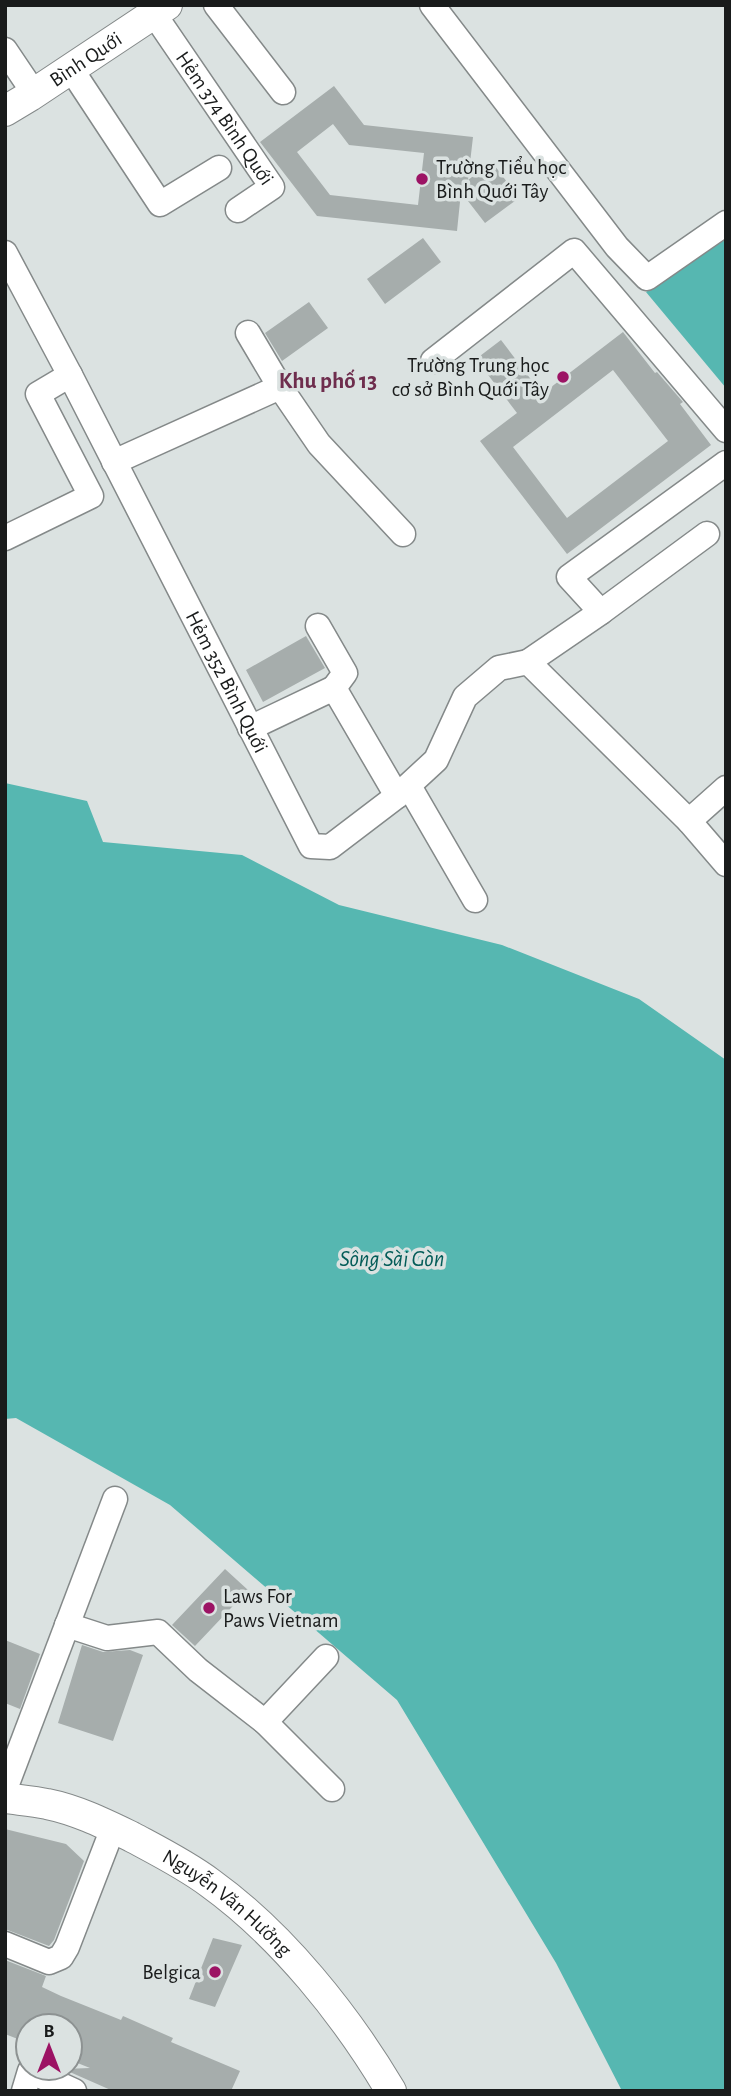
<svg xmlns="http://www.w3.org/2000/svg" width="731" height="2096" font-family="'Alegreya Sans',sans-serif">
<rect width="100%" height="100%" fill="#dbe2e1"/>
<path fill="#56b7b1" d="M726,239v149l-80,-96z
M5,783l82,18 16,41 139,13 97,50 163,40 137,54 87,61v1031h-104l-66,-128 -159,-263 -227,-195 -154,-87 -11,1z"/>
<path fill="#a6adac" fill-rule="evenodd" d="M334,86l30,39 109,12 -5,43 24,-18 27,36 -34,25 -24,-31 -4,39 -140,-15 -57,-74zM333,124l16,21 75,8 -6,52 -88,-10 -33,-43z
M423,238l18,24 -56,42 -18,-25z
M309,302l19,26 -46,33 -17,-28z
M623,332l32,41 2,-1 26,30 -3,2 31,41 -144,109 -87,-113 37,-28 -41,-54 25,-19 41,54zM613,370l55,71 -101,77 -54,-71z
M306,636l19,32 -62,34 -17,-32z
M225,1569l23,21 -53,56 -23,-21z
M5,1640l35,14 -20,55 -15,-6z
M82,1645l21,7 27,-2 13,5 -30,86 -55,-18z
M5,1829l61,15 18,17 -30,79 -5,6 -44,-17z
M213,1938l29,7 -27,62 -26,-8z
M5,1960l41,16 -4,11 19,9 60,24 2,-4 50,22 -2,4 69,29 -9,20h-118l-50,-22 27,-1 -20,-8v-34h-42v17l-23,-9z"/>
<g fill="none" stroke-linecap="round" stroke-linejoin="round">
<g stroke="#848989" stroke-width="27">
<g id="minor">
<path d="M216,5l67,87"/>
<path d="M432,5l185,242 30,31 79,-55"/>
<path id="s1" d="M154,14l118,173 -34,23"/>
<path d="M5,50l29,43"/>
<path d="M71,69l89,135 59,-36"/>
<path id="s2" d="M5,253l65,122 241,471 19,1 67,-51 39,-36 29,-63 34,-29 29,-6 161,159 37,43"/>
<path d="M433,361l141,-110 152,179"/>
<path d="M280,387l39,57 84,90"/>
<path d="M114,462l166,-75 -32,-54"/>
<path d="M5,538l86,-42 -53,-102 32,-19"/>
<path d="M601,612l-32,-35 157,-114"/>
<path d="M318,626l27,47 -11,15"/>
<path d="M528,662l73,-50 106,-78"/>
<path d="M250,728l84,-40 63,108"/>
<path d="M409,786l66,114"/>
<path d="M689,821l37,-33"/>
<path d="M67,1625l40,13 51,-6 40,38 67,52 67,67"/>
<path d="M265,1722l61,-65"/>
<path d="M5,1789l110,-290"/>
<path d="M5,1944l44,18 12,-5 6,-10 46,-119"/>
<path d="M24,2091l6,-20 44,20"/>
</g>
</g>
<g stroke="#848989" stroke-width="32">
<g id="major">
<path id="s3" d="M5,111l25,-15 137,-91"/>
<path id="s4" d="M5,1798c14,2 29,3 42,6 30,6 58,20 85,33 26,14 54,28 78,46 72,52 136,132 181,208"/>
</g>
</g>
<use href="#minor" stroke="#fff" stroke-width="24"/>
<use href="#major" stroke="#fff" stroke-width="30"/>
</g>
<g fill="#9c1364" stroke="#dbe2e1" stroke-width="2.5">
<circle cx="422" cy="179" r="7"/>
<circle cx="563" cy="377" r="7"/>
<circle cx="209" cy="1608" r="7"/>
<circle cx="215" cy="1972" r="7"/>
</g>
<g text-anchor="middle" dominant-baseline="central" stroke-width="7" stroke-linejoin="round" paint-order="stroke">
<g font-size="21" fill="#191b1b" stroke="#dbe2e1">
<text stroke="none"><textPath href="#s3" startOffset="96">Bình Quới</textPath></text>
<text stroke="none"><textPath href="#s1" startOffset="126">Hẻm 374 Bình Quới</textPath></text>
<text stroke="none"><textPath href="#s2" startOffset="483">Hẻm 352 Bình Quới</textPath></text>
<text stroke="none"><textPath href="#s4" startOffset="250">Nguyễn Văn Hưởng</textPath></text>
</g>
<g font-size="21" fill="#191b1b" stroke="#dbe2e1" text-anchor="start">
<text x="436" y="167">Trường Tiểu học<tspan x="436" dy="24">Bình Quới Tây</tspan></text>
<text x="549" y="365" text-anchor="end">Trường Trung học<tspan x="549" dy="24">cơ sở Bình Quới Tây</tspan></text>
<text x="223" y="1596">Laws For<tspan x="223" dy="24">Paws Vietnam</tspan></text>
<text x="201" y="1972" text-anchor="end">Belgica</text>
</g>
<g font-size="23" font-weight="bold" fill="#6e2d4d" stroke="#dbe2e1">
<text x="328" y="381">Khu phố 13</text>
</g>
<g font-size="23" font-style="italic" fill="#035c58" stroke="#dbe2e1">
<text x="392" y="1259">Sông Sài Gòn</text>
</g>
</g>
<rect width="731" height="2096" fill="none" stroke="#191b1b" stroke-width="14"/>
<g transform="translate(49 2047)"><circle r="33" fill="#dbe2e1" stroke="#8d9292" stroke-width="2"/>
<path d="M0-5L12 26L0 18L-12 26Z" fill="#9c1364"/>
<text y="-10" font-size="19" font-weight="bold" text-anchor="middle" fill="#191b1b">B</text>
</g>
</svg>
